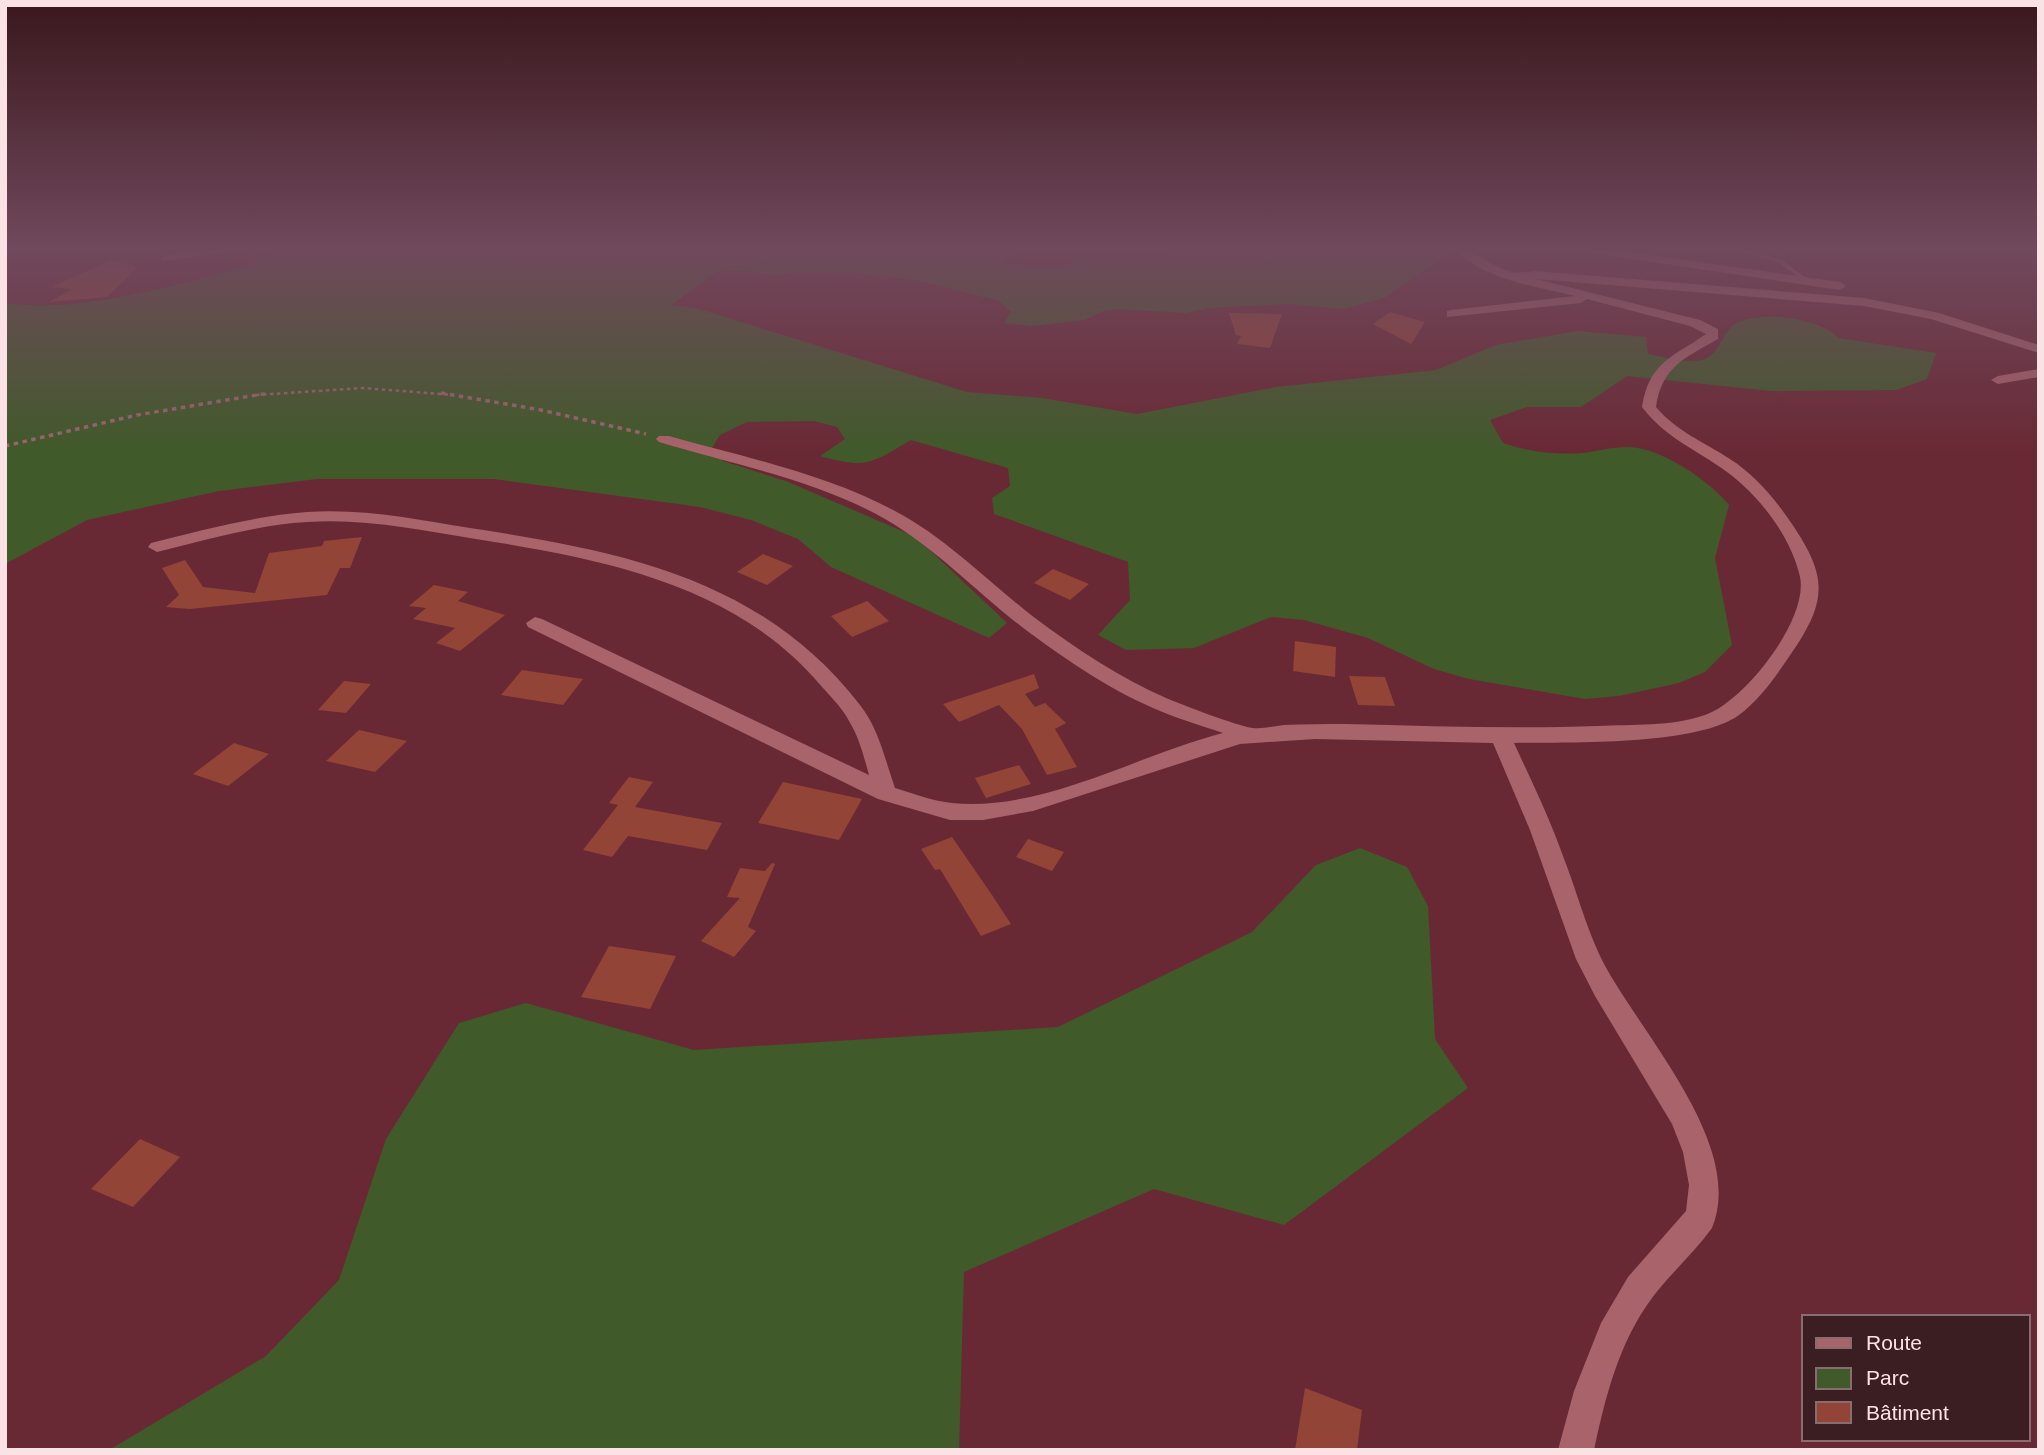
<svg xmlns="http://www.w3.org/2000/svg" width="2044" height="1455" font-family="Helvetica,sans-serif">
<rect width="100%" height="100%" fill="#692934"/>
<path fill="#405a2a" d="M291,249h627l19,2 85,-2 -20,11 6,4 48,3 33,-8 66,-1 32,-7 -1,-2h241l18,7 -61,42 -41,11 -55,-5 -80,4 -21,5 -69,-4 -15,2 -18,9 -53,6 -28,-3 7,-11 -12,-11 -78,-20 -64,-8 -58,-1 -26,3 -39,-5 -19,3 -44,32 25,3 271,84 75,6 95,16 139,-27 160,-17 60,-25 81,-14 69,6 2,17c18,3 42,12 59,4 13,-6 16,-27 28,-34 24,-14 85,-7 103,14l98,15 -9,26 -31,11 -125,1 -144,-15 -46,31h-54l-37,13 13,23c26,9 52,12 80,10 15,-2 29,-6 44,-6 31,-1 82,33 102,58l-14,53 17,87 -27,27 -26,11 -60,13 -34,3 -116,-20 -35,-10 -66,-31 -64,-18 -33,-3 -77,31 -68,2 -28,-15 32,-35 -2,-38 -134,-48 -2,-16 18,-12 -2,-18 -97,-28c-41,24 -44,29 -91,16l25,-17 -8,-12 -23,-6 -67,1 -27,13 -8,13 11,13 63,20 130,56 91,86 -18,15 -158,-71 -33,-28 -47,-19 -51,-13 -206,-28h-177l-98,12 -132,29 -82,44v-261c57,7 103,-3 159,-15 45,-11 84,-21 127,-39z
M1360,848l47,19 21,39 7,133 33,49 -184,137 -130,-36 -190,83 -5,178h-850l157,-94 73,-76 47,-141 73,-116 67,-20 168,47 364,-23 194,-95 64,-67z"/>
<path fill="#924436" d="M111,260l27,7 -31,30 -58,5 23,-13 -21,-2z
M1390,312l35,10 -14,22 -38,-20z
M1229,313l53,1 -12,34 -33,-4 4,-8 -5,-1z
M362,537l-12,31h-10l-13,27 -137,14 -24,-2 13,-12 -17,-27 23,-8 18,27 52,6 14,-40 53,-7 2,-5z
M763,554l30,12 -26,19 -30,-13z
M1053,569l36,15 -19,16 -36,-17z
M434,585l34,7 -10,9 47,14 -45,36 -24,-8 19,-15 -42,-9 13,-11 -17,-2z
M867,601l22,20 -37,16 -21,-21z
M1295,641l41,6 -1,30 -42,-6z
M522,670l61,9 -20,26 -62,-10z
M1034,674l5,14 -14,6 10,13 10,-4 21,20 -11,6 22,38 -30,8 -25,-46 -23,-24 -40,17 -16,-18z
M1349,676l36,1 10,29 -37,-1z
M344,681l27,3 -25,29 -28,-3z
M359,730l48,11 -32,31 -49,-11z
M234,743l35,11 -41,32 -35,-12z
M1019,765l12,19 -45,14 -11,-20z
M629,777l24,5 -18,25 87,16 -15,27 -79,-14 -16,21 -29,-7 35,-45 -9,-2z
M783,782l79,17 -23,41 -81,-17z
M952,837l40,58 19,29 -30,12 -41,-67 -5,1 -14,-21z
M1028,839l36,13 -12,19 -36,-14z
M772,863l3,1 -27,63 8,4 -22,26 -33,-16 39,-43 -13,-1 13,-29 25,3z
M609,946l67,10 -26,53 -69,-12z
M140,1139l40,18 -47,50 -42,-18z
M1305,1388l57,22 -5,40h-62z"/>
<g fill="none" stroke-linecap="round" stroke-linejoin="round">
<path stroke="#98656d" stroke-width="2.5" stroke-dasharray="3.5 3.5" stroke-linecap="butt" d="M256,395l107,-7 91,7"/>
<path stroke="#98656d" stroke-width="3.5" stroke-dasharray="4.5 4.5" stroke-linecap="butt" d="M441,393l100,17 105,24
M5,446l132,-31 132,-22"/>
<path fill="#a9636b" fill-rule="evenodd" d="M1731,249h9l42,11 29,22 -5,1 -28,-21z"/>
<path fill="#a9636b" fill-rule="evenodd" d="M206,249h28l-6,3 -62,9 -6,-3 6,-3z
M1454,249c21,-1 37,18 58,23 7,2 16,0 23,-1l329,27 75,15 100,32v8l-108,-34 -67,-13 -328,-27 164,41 18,9v10c-33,19 -56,27 -62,68 20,24 48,35 74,52 25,16 45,40 62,65 32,48 37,72 5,121 -17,25 -34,52 -58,70 -42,31 -171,27 -225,28 17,37 35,74 49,113 13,33 22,68 37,100 35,72 147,187 112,272 -18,25 -42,46 -60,70 -33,44 -47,100 -58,152h-36l16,-59 27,-68 27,-46 58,-66 3,-26 -6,-33 -11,-28 -77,-128 -19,-37 -46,-129 -37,-87 -178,-4 -75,5 -207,67 -50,9h-33l-72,-21 -350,-172 -2,-4 9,-6 7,2 327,156c-5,-18 -10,-38 -20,-54 -6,-12 -17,-23 -26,-33 -86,-104 -221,-129 -347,-149 -56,-9 -112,-21 -169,-17 -51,3 -100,18 -150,30l-9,-5 3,-4c51,-13 103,-27 156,-31 55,-4 109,7 163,16 150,23 292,50 390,177 19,24 25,55 35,83 19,6 38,13 57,15 91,9 185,-48 271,-70 -23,-8 -48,-15 -70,-25 -46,-20 -91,-51 -131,-81 -47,-36 -85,-78 -137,-108 -66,-38 -153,-55 -226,-77l-3,-3 3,-3h10c75,21 157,38 226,75 53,28 93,71 140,107 40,30 85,60 131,80 17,7 71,28 87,30 10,1 21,-2 31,-3 20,-1 41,-1 61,-1 85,2 168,5 253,2 35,-2 73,1 107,-11 39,-13 104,-96 95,-138 -9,-42 -45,-87 -80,-110 -28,-19 -57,-32 -78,-60 7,-45 31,-50 64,-73l-16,-8 -103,-27 -6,4 -134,14v-6l4,-1 124,-14c-40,-10 -91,-16 -121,-47z
M1580,249h28l232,33 6,4 -6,4 -254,-38z
M2039,369v8l-41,7 -7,-4 7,-4z"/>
</g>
<linearGradient id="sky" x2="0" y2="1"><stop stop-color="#3a171d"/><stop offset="0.55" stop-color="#70495c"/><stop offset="1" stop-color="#70495c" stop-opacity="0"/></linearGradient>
<rect width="2044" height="453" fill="url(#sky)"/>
<rect width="2044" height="1455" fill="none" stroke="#fbe2e4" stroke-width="14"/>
<rect x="1802" y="1315" width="228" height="126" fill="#3b1e22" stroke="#886c70" stroke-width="2"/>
<rect x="1816" y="1338" width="35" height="10" fill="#a9636b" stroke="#886c70" stroke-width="2"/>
<text x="1866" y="1350" font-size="21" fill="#fbe2e4">Route</text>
<rect x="1816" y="1368" width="35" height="21" fill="#405a2a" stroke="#886c70" stroke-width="2"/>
<text x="1866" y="1385" font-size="21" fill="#fbe2e4">Parc</text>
<rect x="1816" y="1402" width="35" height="21" fill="#924436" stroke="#886c70" stroke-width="2"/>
<text x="1866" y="1420" font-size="21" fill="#fbe2e4">Bâtiment</text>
</svg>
